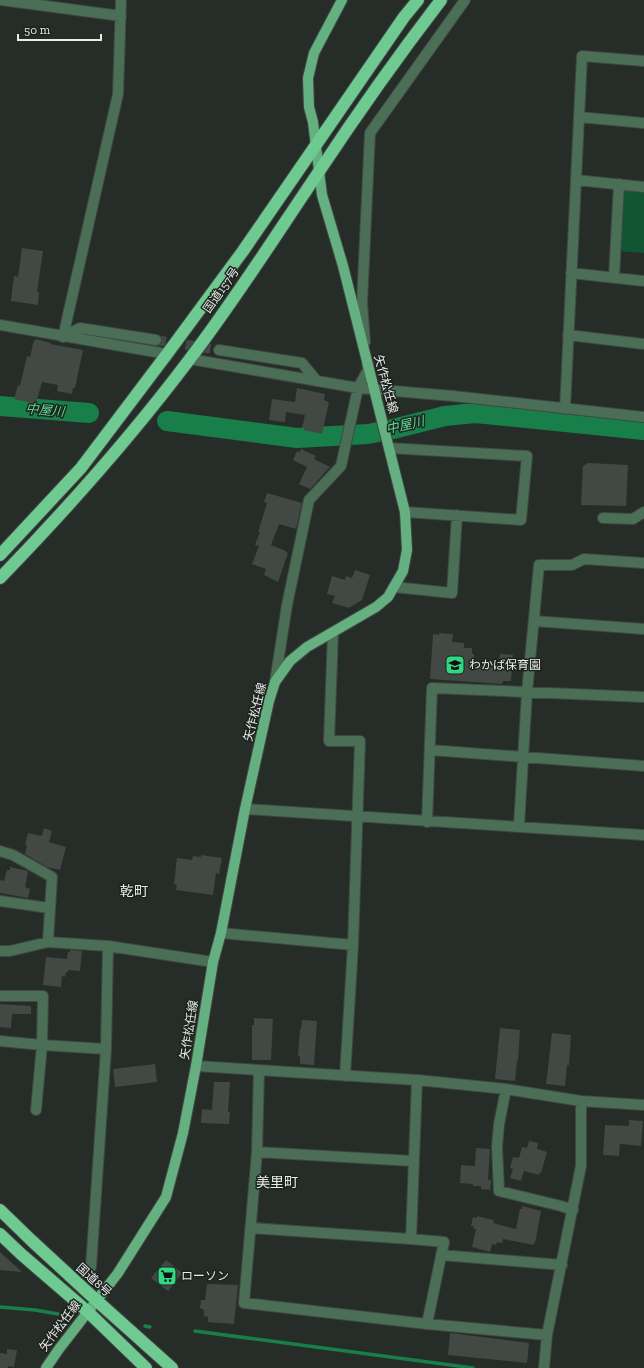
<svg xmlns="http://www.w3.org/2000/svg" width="644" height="1368" font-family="'Zilla Slab','Noto Sans JP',serif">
<rect width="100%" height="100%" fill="#262d28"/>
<path fill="#115532" d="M621,186l23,3v64l-26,-2z"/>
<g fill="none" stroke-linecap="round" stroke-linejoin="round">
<path stroke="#187e4a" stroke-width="3.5" d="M0,1307l35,3 23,4
M145,1326l5,1
M195,1331l278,37"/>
<path stroke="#187e4a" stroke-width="20" d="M0,406l89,7
M167,421l130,17 71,-4 25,-5 52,-13 30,-3 169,17"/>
</g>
<path fill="#424944" d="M22,248l21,3 -6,41h2l-1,13 -27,-4 3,-25 4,1z
M36,339l15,4 -1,1 33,6 -8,38h-2l-1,6 -15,-3 1,-6 -16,-3 -6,22 -22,-5 4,-14 2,1 7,-30 3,1 4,-17 1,1z
M297,388l28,6 -1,6 5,2 -7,32 -18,-4v-2h-2l3,-13 -19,-3 -1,10 -16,-2 3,-21 23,3z
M301,449l15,7 -2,3 16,8 -20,22 -11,-5 8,-17 -14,-7 4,-9 3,1z
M588,463l40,2 -2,41 -45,-1 2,-39z
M267,493l35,10 -6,26 -17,-5 -8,21 15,6 -1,1 3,1 -10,29 -14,-7 2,-6 -14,-5 7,-18 -4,-1 5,-13h-2l9,-29 -3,-1z
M355,570l15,5 -8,25 -13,8 -17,-5 3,-7 -8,-2 5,-18 13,4 1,-4 6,2z
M439,633l14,1 -1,8 12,1v5h8v6h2v7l25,2 1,-9 13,1 -2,26h-8l-1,3 -72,-5 3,-45 6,1z
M44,828l8,3 -3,11 17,5 -6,23 -13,-3 -22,-13 2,-9h-2l3,-12 14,3z
M201,855l21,3 -3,16 -3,-1 -3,22 -37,-5 1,-5 -3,-1 3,-26 15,2 1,-4 8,1z
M10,867l18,4 -3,16 5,2 -2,9 -28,-5v-13l4,1 3,-11h3z
M70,950l12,1 -2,20 -12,-1v2h-2l-1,5 -3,-1 -1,11 -18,-2 3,-28 21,2 1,-7h2z
M0,1004l31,2v8h-19l-1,14 -11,-1z
M254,1018l19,1 -2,41h-19v-35h2z
M302,1020l15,1 -3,44 -14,-1v-7l-2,-1 2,-27h1z
M500,1028l20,2 -2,31h-1l-2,20 -20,-2z
M552,1033l19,2 -2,30h-2l-2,21 -19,-2z
M155,1064l2,18 -42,5 -2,-18z
M214,1082h16l-2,30h2l-1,12 -28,-1 1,-14 10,1z
M629,1120l14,1 -2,25 -21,-2 -1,12 -16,-1 2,-30 24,1z
M529,1141l9,2 -1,6 10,3 -6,21h-2v2l-15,-4 -3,10 -11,-3 3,-9 -3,-1 3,-11 6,1 3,-11 5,1z
M476,1148l14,1 -2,31h3l-1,10 -9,-1v-3h-8v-2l-13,-1 1,-18 14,1z
M522,1206l19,5 -6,32 -1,-1v3l-31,-6 -1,4 -5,-1 -1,3 -4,-1 -2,8 -18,-5 4,-18 -3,-1 1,-2h-3l2,-9 4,1v-2l17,4 -1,3 23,6 4,-20h2z
M0,1252l22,20 -22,-2z
M166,1260l16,13 -14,18 -17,-13z
M207,1284l31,1 -4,39 -26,-2v-5l-4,-1v-6l-4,-2 1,-8h4z
M450,1333l79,10 -2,20 -79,-8z
M7,1349l10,1 -3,17 -6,-1v2h-8v-15l7,1z"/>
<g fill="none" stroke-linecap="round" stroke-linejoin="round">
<path stroke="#434a45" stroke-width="10" stroke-dasharray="10 5" stroke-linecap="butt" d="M156,340l63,10"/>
<g stroke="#414843" stroke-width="12">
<path id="minor" d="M1,0l120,16
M579,117l65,6
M576,180l68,7
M571,273l73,8
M614,277l5,-93
M0,325l167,29
M568,335l76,9
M63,337l55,-243 3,-94
M63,337l17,-9 76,12
M365,342l-3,-39 8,-170 95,-133
M219,350l83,13 14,17
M190,359l168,29 95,8 191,21
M565,409l17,-353 62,5
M389,448l138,8 -6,64 -116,-8
M603,518l30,1 11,-7
M394,587l58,6 5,-78
M534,621l110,8
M333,633l-4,108h31l-7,204 -8,131
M275,682l12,-77 22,-105 32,-34 17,-78 10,-18 -1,-8
M430,750l214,16
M245,809l399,26
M427,822l5,-134 212,9
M519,826l8,-134 12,-127h33l12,-6 60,4
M0,851l13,4 39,22 -4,65 60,4 105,16
M0,901l49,7
M221,933l132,12
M0,951h10l38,-9
M0,996h43l-1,49 -6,65
M0,1041l42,4 64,4
M196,1066l221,14 89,9 75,12 63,4
M259,1070l-2,82 -13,151 183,21 17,-82 -33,-3 6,-159
M506,1089l-7,35 -2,23 2,44 62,15 12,4
M257,1152l156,9
M252,1228l159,11
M441,1255l121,10
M91,1267l15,-218 2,-103
M427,1324l120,11
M544,1368l3,-33 34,-169v-65"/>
</g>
<g stroke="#414843" stroke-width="12">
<path id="major" d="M46,1368l13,-19 59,-76 48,-76 17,-64 13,-67 17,-104 8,-29 24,-124 24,-108 6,-19 15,-21 17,-14 69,-40 12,-10 15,-26 4,-21 -2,-38 -62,-246 -21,-71 -9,-73 -4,-15 -1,-29 6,-25 28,-53"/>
</g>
<g stroke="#414843" stroke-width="14">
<path id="highway" d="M0,555l81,-87 86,-114 76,-103 161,-234 14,-17
M0,578c67,-69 131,-141 189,-218 46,-60 87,-125 129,-187 39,-59 80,-117 123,-173
M0,1210l32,31 64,59 76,68
M0,1234l21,20 66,57 59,57"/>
</g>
<use href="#minor" stroke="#4b6e57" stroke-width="10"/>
<use href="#major" stroke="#65b081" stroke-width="10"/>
<use href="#highway" stroke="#6eca91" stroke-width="12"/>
</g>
<defs>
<g id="school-square" transform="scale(1)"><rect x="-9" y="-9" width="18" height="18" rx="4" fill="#2fd883" stroke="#1c231e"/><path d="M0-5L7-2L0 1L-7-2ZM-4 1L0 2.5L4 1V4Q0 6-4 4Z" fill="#111"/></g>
<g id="supermarket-square" transform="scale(1)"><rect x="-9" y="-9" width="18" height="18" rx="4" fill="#2fd883" stroke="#1c231e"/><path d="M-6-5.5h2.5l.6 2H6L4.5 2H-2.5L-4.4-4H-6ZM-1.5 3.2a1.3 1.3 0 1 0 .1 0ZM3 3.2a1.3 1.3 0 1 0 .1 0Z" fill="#111"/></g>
</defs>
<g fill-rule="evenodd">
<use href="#school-square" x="455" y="665"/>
<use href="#supermarket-square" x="167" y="1276"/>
</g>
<g text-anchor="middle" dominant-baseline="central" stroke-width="3" stroke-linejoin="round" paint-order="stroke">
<g font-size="12" fill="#e8ece9" stroke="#1c231e">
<text transform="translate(221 290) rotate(-55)">国道157号</text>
<text transform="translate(386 384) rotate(75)">矢作松任線</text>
<text transform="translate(255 712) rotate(-76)">矢作松任線</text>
<text transform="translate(189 1030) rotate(-81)">矢作松任線</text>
<text transform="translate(94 1280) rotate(42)">国道8号</text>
<text transform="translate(60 1326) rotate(-53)">矢作松任線</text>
</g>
<g font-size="12" fill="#e8ece9" stroke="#1c231e" text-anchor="start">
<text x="469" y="665">わかば保育園</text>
<text x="181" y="1276">ローソン</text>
</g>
<g font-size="13" font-style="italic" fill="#61dc94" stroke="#1c231e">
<text transform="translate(45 410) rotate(5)">中屋川</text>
<text transform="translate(405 425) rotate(-13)">中屋川</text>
</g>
<g font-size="14" fill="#e8ece9" stroke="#1c231e">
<text x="134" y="891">乾町</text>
<text x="277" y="1182">美里町</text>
</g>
</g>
<path d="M18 34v6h83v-6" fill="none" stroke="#e8ece9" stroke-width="2"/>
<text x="24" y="34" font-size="12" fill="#e8ece9" stroke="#1c231e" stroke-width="3" paint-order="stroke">50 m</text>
</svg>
